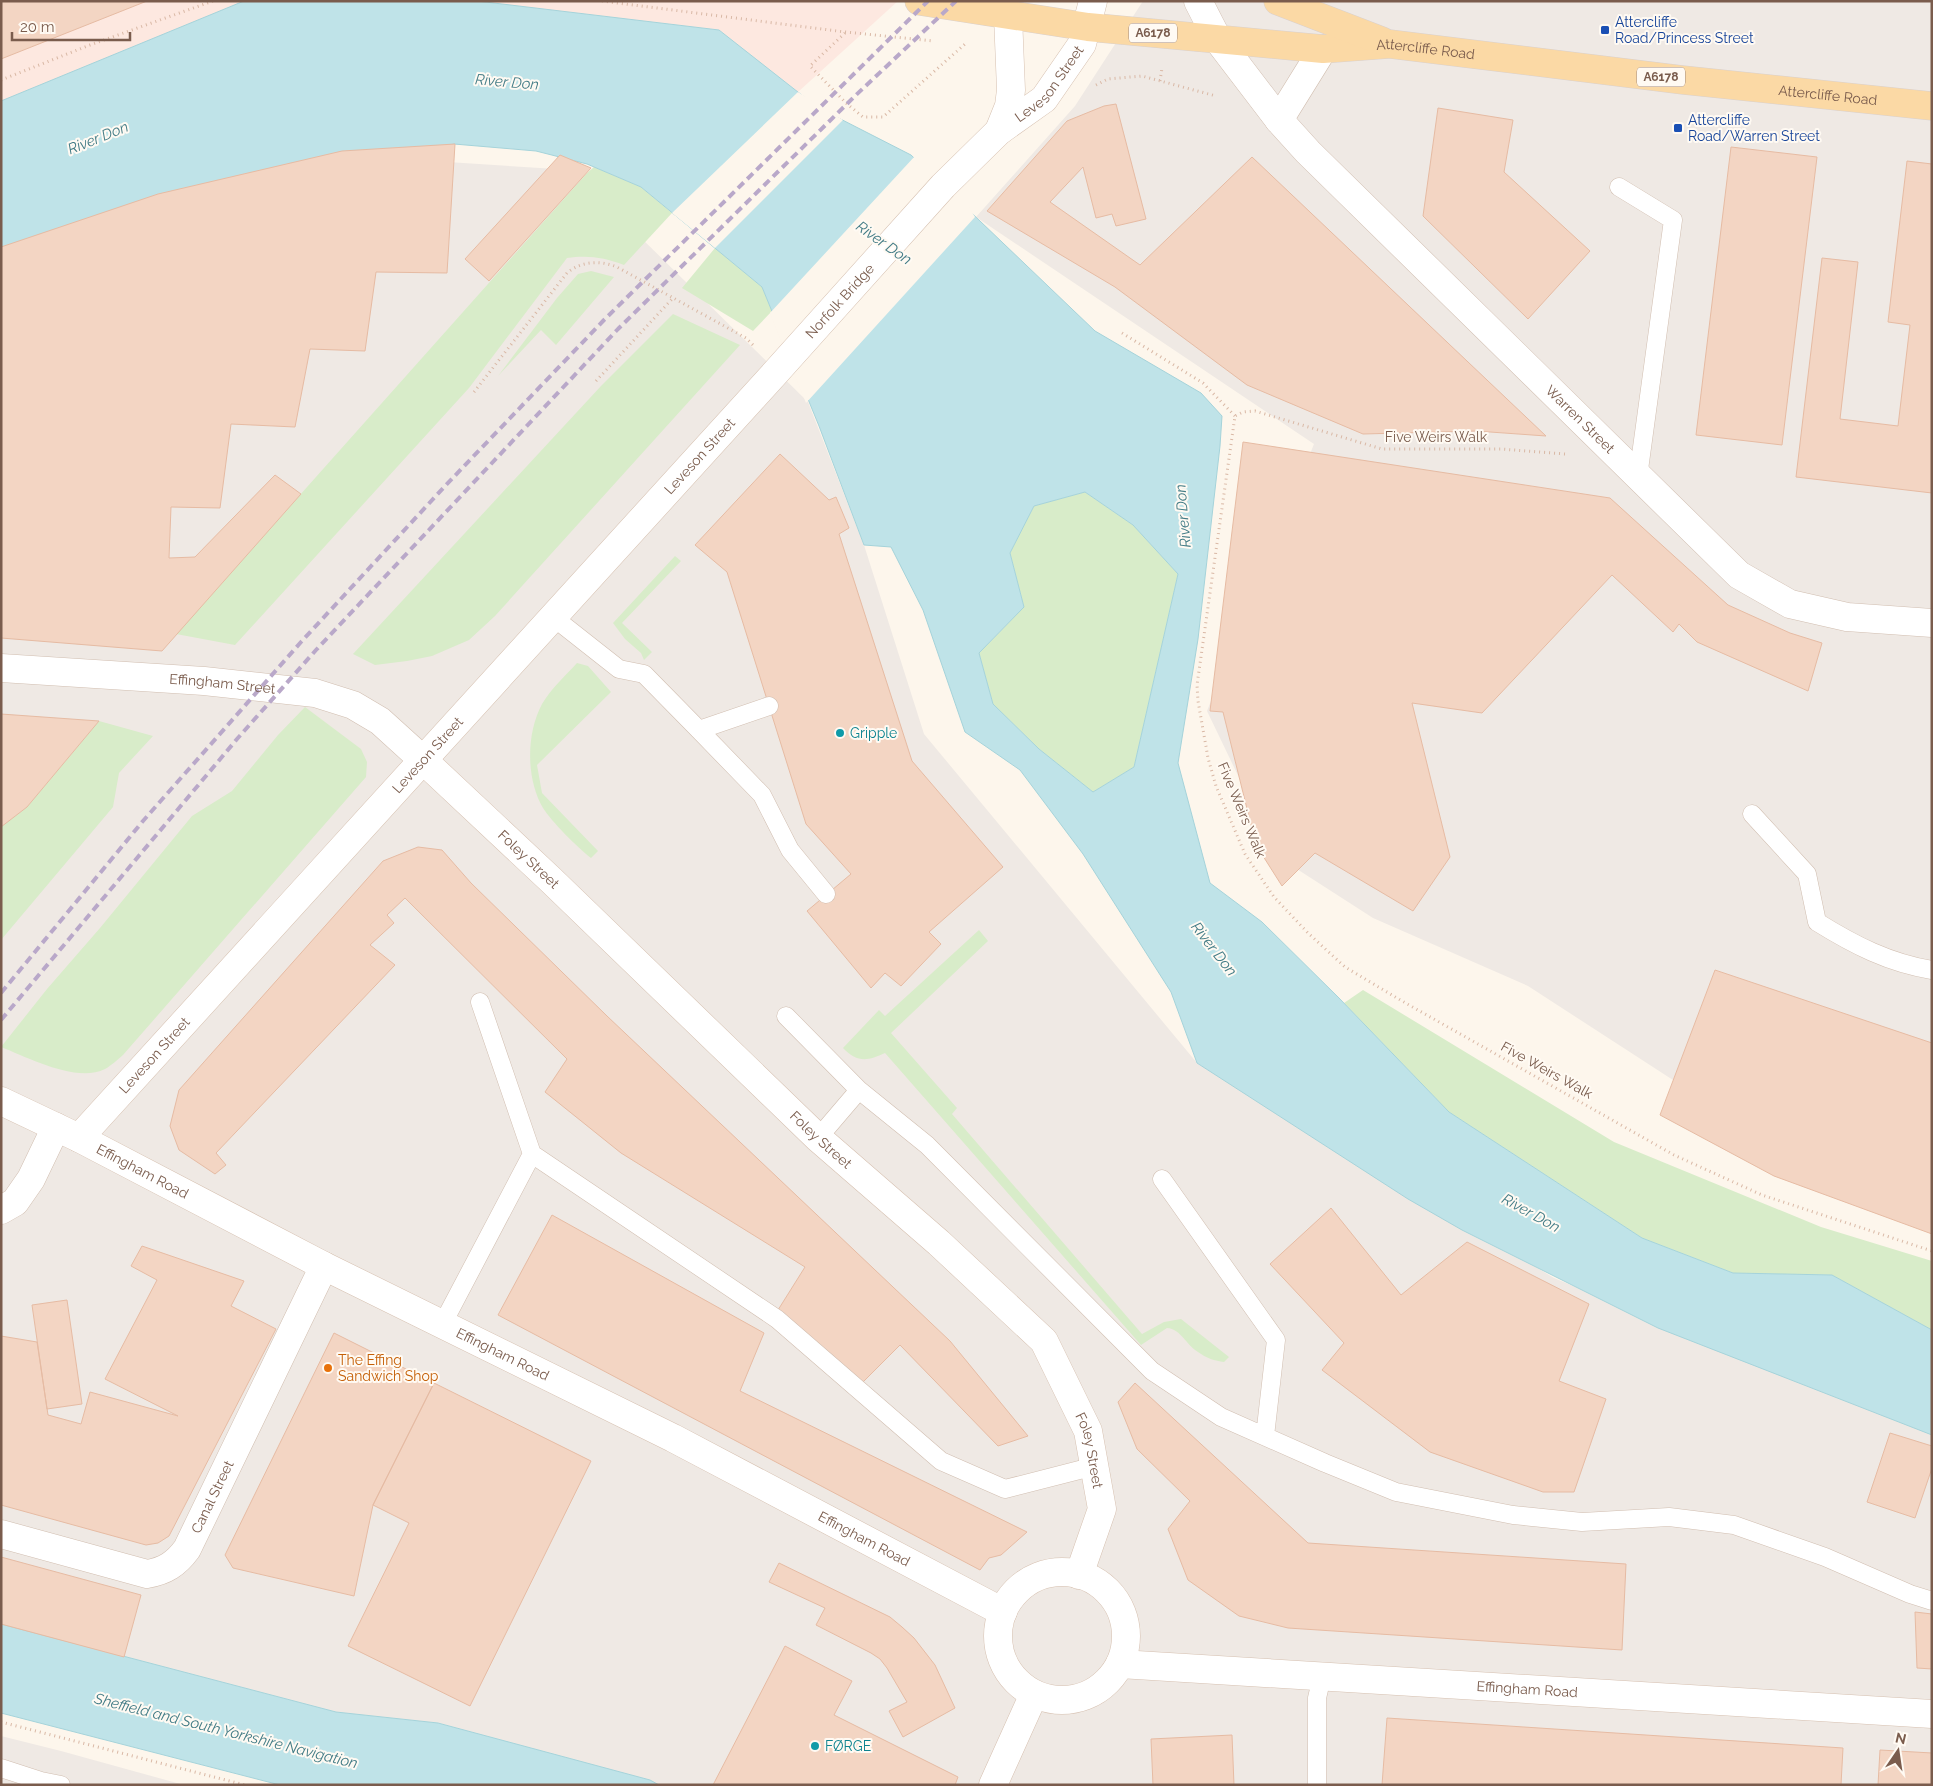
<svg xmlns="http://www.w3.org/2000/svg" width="1933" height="1786" font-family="Raleway,sans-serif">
<rect width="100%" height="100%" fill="#fdf6ec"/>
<path fill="#fde8e0" d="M1,1h243l-243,100z
M477,1h421l-100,91 -79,-62z"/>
<path fill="#efe9e4" d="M1143,1h789v1204l-259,-125 -145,-94 -155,-68 -87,-56 -17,-22 -62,-129 107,-267 -338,-227 99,-111z
M339,155l233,15 236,232 56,143 60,189 273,329 357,215 378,156v351h-1273l-9,-5 -211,-57 -103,-11 -335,-88v-1333z
M1,1736l60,15 123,34h-183z"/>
<path fill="#d8ecc9" d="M594,167l47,20 31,26 -48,52c-20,-8 -37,-10 -57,-7l-98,130 -234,257 -59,-11 411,-461z
M715,248l47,39 10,24 -19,20 -71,-43z
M591,271l23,6 -58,68 -15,-15 -43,46 59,-78 21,-24z
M673,314l67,31 -245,271 -26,24 -37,16 -25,5 -32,4 -22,-11 248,-268z
M1085,492l48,33 45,49 -44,193 -41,25 -54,-43 -46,-45 -14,-51 45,-46 -14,-54 24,-47z
M675,556l6,5 -59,62 30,29 -8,8 -3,-7 -16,-14 -12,-16z
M577,663l11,3 23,26 -74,73 5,28 56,58 -7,7c-13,-10 -40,-37 -48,-50 -17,-29 -17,-74 -1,-104 9,-15 23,-28 35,-41z
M305,707l56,42 6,13 -1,15 -243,278c-5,4 -12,11 -18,14 -29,14 -76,-11 -104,-22l46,-58 53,-61 92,-112 40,-25 46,-56z
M99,721l54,15 -34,37 -6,34 -112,133v-113l26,-20z
M979,930l9,11 -97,92 66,75 -5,6 190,220 22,-12 17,-3 48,38 -5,5c-9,-1 -18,-4 -26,-10 -12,-7 -17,-23 -31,-24l-26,17 -256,-292c-17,8 -28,10 -42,-5l36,-38 6,6z
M1363,990l251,152 207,85 111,34v69l-100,-55 -99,-2 -91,-35 -193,-126 -105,-109z"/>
<path fill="#bfe3e8" stroke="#a5d3da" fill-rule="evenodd" d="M244,1h233l242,29 98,77 94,48 184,176 106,62 21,23 -2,30 -22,193 -20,124 32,120 52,39 77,76 110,114 193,126 91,35 99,2 100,55v105l-274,-107 -196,-98 -54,-31 -211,-136 -26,-71 -88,-138 -63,-84 -55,-38 -42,-122 -32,-63 -27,-2 -45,-119 -57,-139 -121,-100 -54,-23 -51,-13 -82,-7 -453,110v-153zM1085,492l48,33 45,49 -44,193 -41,25 -54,-43 -46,-45 -14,-51 45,-46 -14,-54 24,-47z
M1,1624l335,88 102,11 212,57 9,5h-379l-279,-72z"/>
<path fill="#fdf6ec" d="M798,92l45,28 -128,128 -43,-35z
M915,156l54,51 6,10 -169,186 -36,-90z"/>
<path fill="#f3d5c3" stroke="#e6bba3" d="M1,1h146l-146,58z
M1116,104l30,115 -30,7 -4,-12 -16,4 -13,-51 -33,35 90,63 112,-108 294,279 -70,-5 -113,3 -116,-49 -132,-98 -128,-76 80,-90 37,-15z
M1438,108l75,12 -9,52 86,79 -62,68 -105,-103z
M455,144l-8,129 -71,-1 -11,79 -55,-2 -15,78 -64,-3 -11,84 -49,-1 -2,51 26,-1 80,-82 26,19 -139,157 -161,-13v-391l157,-53 184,-43z
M1731,147l86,10 -35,288 -86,-10z
M560,155l31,13 -102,113 -24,-22z
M1907,161l25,3v329l-136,-16 26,-219 36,4 -18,157 58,7 12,-101 -22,-3z
M1243,442l367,56 118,107 62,28 32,10 -14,48 -111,-49 -18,-18 -6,8 -61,-57 -130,138 -70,-10 38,154 -37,54 -98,-58 -33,33 -26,-41 -33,-133 -13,-1z
M780,454l49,46 7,-3 13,31 -10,6 73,227 91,106 -74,65 12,12 -40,42 -16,-13 -14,15 -64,-77 44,-37 -45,-50 -79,-252 -32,-27z
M1,714l98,7 -72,86 -26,20z
M418,847l24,3 29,33 136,133 343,325 78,95 -30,10 -98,-101 -39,39 -83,-74 27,-43 -184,-114 -76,-61 22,-33 -162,-161 -18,17 7,8 -24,22 25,20 -179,188 10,12 -11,9 -36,-24 -9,-24 9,-36 204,-229z
M1715,970l217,73v191l-158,-58 -114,-61z
M1331,1208l70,87 66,-53 122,62 -30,77 47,18 -32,93h-31l-113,-40 -108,-82 22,-27 -74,-79z
M552,1215l212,118 -24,58 287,141 -26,23 -12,3 -9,12 -482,-255z
M142,1246l102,35 -13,25 45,23 -107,207 -11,7 -12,2 -145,-40v-169l36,6 11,73 33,9 9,-32 88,24 -73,-37 52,-99 -26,-14z
M67,1300l15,104 -35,5 -15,-104z
M334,1333l100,50 -61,122 -19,91 -121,-28 -8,-13z
M434,1383l157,78 -121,245 -122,-60 61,-123 -36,-18z
M1135,1383l173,160 318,21 -4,86 -334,-22 -49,-12 -51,-36 -20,-51 22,-28 -53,-52 -19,-47z
M1890,1433l42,13v22l-17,50 -48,-16z
M1,1557l140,38 -17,62 -123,-33z
M779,1563l111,54 12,10 12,11 21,27 20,43 -52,29 -14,-26 18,-9 -20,-34 -7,-9 -9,-6 -55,-28 9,-17 -56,-26z
M1915,1612l17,2v55l-15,-1z
M785,1646l67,35 -18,34 124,62 -3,8h-242z
M1387,1718l456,30 -2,37h-459z
M1232,1735l2,50h-81l-2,-46z
M1880,1750l52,3v32h-54z"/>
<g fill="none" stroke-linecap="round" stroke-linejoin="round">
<g stroke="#d1beb0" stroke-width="19">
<path id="lane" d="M1619,187l54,33 -35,257
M553,617l66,52 25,5 55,56 63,65 28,55 36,44
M699,730l70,-24
M1752,814l55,60 10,48c37,23 72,41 115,48
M480,1002l52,152 245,165 164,142 64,28 90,-23
M786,1016l73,74 68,55 225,226 69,46 104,46 71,29 117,23 69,7 87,-5 65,8 91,32 85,37 22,7
M818,1138l41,-48
M1162,1179l114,161 -11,96
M442,1325l90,-171
M1,1768l40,13
M30,1784l11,-3 20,4
M1317,1785v-87l5,-21"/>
</g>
<g stroke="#d1beb0" stroke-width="29">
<g id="street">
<path id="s1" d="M1198,1l20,39 61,80 29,32 431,423 51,29 57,13 85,6"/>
<path d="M1279,120l44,-71"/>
<path id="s2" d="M1,668l203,13 111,12 38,12 27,16 43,39"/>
<path d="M1,1210l14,-8 16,-23 25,-52"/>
<path id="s3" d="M1,1534l146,40c18,-3 29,-10 40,-25l137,-283"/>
</g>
</g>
<g stroke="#d6c0b0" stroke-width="29">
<g id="secondary">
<path d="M999,131l10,-25 2,-16 -3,-74"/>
<path id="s4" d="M423,760l128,120 267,258 121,105 105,98 44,90 14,78 -23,66"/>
<path id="s5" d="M1,1101l78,37 245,128 349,172 330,174"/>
<path id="s6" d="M79,1138l697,-766 167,-186 56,-55 45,-32 38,-55 11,-43"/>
<circle cx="1062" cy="1636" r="64"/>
<path id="s7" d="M1120,1664l812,50"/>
<path d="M993,1785l41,-91"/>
</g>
</g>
<g stroke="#dad1cd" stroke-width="29">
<g id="primary">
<path id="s8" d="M919,1l169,26 235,22 67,-5 293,36 249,26"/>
<path d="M1278,1l104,40"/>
</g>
</g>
<path stroke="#d9b8a5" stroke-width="3" stroke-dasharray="1 4" stroke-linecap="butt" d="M602,1l243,31 89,9
M845,33l-35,33 36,37 17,14h20l82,-73
M1,80l89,-35 123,-44
M1160,81l2,-13
M1096,85l12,-6 34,-3 74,20
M1122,333l81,50 32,33
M596,381l77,-83
M474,392l93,-119c14,-12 33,-13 50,-6l129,71 7,7
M1565,454l-64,-5h-119l-127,-38 -12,1 -8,4 -38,269 1,16 10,57 8,28 29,68 29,43 34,36 37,34 57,34 272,154 88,40 170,56
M1,1722l244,63"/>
<use href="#lane" stroke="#fff" stroke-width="18"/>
<use href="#street" stroke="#fff" stroke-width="28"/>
<use href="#secondary" stroke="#fff" stroke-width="28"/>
<use href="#primary" stroke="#fbd9a5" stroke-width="28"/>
<path stroke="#b9a8c9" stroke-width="4" stroke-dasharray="8 5" stroke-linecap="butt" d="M1,993l142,-172 158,-179 145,-157 157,-164 325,-320
M1,1020l236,-281 79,-89 302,-321 238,-234 100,-94"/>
</g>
<g fill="#1a4fb4" stroke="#fffaf3" stroke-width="2">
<rect x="1600" y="25" width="10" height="10" rx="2.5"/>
<rect x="1673" y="123" width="10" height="10" rx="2.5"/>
</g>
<g fill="#0f9aa8" stroke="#fffaf3" stroke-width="2">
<circle cx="840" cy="733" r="5"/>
<circle cx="815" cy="1746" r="5"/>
</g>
<circle fill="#e8710a" stroke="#fffaf3" stroke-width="2" cx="328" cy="1368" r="5"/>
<g text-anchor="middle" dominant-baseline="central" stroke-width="4" stroke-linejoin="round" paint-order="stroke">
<g fill="#fffaf3" stroke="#a28b7f" stroke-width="1">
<rect x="1129" y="23.5" width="48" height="19" rx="4"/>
<rect x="1637" y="67.5" width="48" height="19" rx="4"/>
</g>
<g font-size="12" font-weight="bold" fill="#7a5c4d">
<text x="1153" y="33">A6178</text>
<text x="1661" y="77">A6178</text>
</g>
<g font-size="14" fill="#164399" stroke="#fffaf3" text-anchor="start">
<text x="1615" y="22">Attercliffe<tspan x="1615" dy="16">Road/Princess Street</tspan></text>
<text x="1688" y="120">Attercliffe<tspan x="1688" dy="16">Road/Warren Street</tspan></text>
</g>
<g font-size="14" fill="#7a5c4d" stroke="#fffaf3">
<text stroke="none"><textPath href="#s8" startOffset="510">Attercliffe Road</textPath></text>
<text stroke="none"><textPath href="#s6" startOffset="1434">Leveson Street</textPath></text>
<text stroke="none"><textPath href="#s8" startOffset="915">Attercliffe Road</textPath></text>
<text stroke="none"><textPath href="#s6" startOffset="1131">Norfolk Bridge</textPath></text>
<text stroke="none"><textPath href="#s1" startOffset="569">Warren Street</textPath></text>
<text x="1436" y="437">Five Weirs Walk</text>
<text stroke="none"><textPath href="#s6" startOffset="922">Leveson Street</textPath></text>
<text stroke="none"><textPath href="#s2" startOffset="222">Effingham Street</textPath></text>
<text stroke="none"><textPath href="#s6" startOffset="518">Leveson Street</textPath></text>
<text transform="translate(1242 810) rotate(67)">Five Weirs Walk</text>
<text stroke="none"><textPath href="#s4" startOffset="145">Foley Street</textPath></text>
<text stroke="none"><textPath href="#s6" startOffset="112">Leveson Street</textPath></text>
<text transform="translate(1547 1070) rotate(29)">Five Weirs Walk</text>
<text stroke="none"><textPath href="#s4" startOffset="550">Foley Street</textPath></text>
<text stroke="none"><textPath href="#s5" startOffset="158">Effingham Road</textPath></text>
<text stroke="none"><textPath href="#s5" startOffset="562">Effingham Road</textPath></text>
<text stroke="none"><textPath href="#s4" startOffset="970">Foley Street</textPath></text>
<text stroke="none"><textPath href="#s3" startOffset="258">Canal Street</textPath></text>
<text stroke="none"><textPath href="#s5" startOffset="968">Effingham Road</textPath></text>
<text stroke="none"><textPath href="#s7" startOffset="408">Effingham Road</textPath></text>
</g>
<g font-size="14" fill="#0d838f" stroke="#fffaf3" text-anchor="start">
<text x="850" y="733">Gripple</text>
<text x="825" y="1746">FØRGE</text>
</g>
<g font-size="14" fill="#c56008" stroke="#fffaf3" text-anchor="start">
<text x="338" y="1360">The Effing<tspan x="338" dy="16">Sandwich Shop</tspan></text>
</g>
<g font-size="15" font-style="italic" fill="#437c86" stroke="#fffaf3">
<text transform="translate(507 82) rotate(5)">River Don</text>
<text transform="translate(98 138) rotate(-22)">River Don</text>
<text transform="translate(884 243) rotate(35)">River Don</text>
<text transform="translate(1183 516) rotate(-95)">River Don</text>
<text transform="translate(1214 949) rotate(52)">River Don</text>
<text transform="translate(1531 1213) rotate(29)">River Don</text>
<text transform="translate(226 1731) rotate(14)">Sheffield and South Yorkshire Navigation</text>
</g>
</g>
<rect width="1933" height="1786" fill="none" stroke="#7a5c4d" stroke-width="5"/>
<g transform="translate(1898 1751) rotate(13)" stroke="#fffaf3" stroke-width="4" paint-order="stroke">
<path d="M0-4L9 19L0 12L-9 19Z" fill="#7a5c4d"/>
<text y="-8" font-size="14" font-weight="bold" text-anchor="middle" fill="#7a5c4d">N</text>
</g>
<path d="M12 32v8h118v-8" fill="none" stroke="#7a5c4d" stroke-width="2.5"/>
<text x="20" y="32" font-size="15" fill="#7a5c4d" stroke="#fffaf3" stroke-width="4" paint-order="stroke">20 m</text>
</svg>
